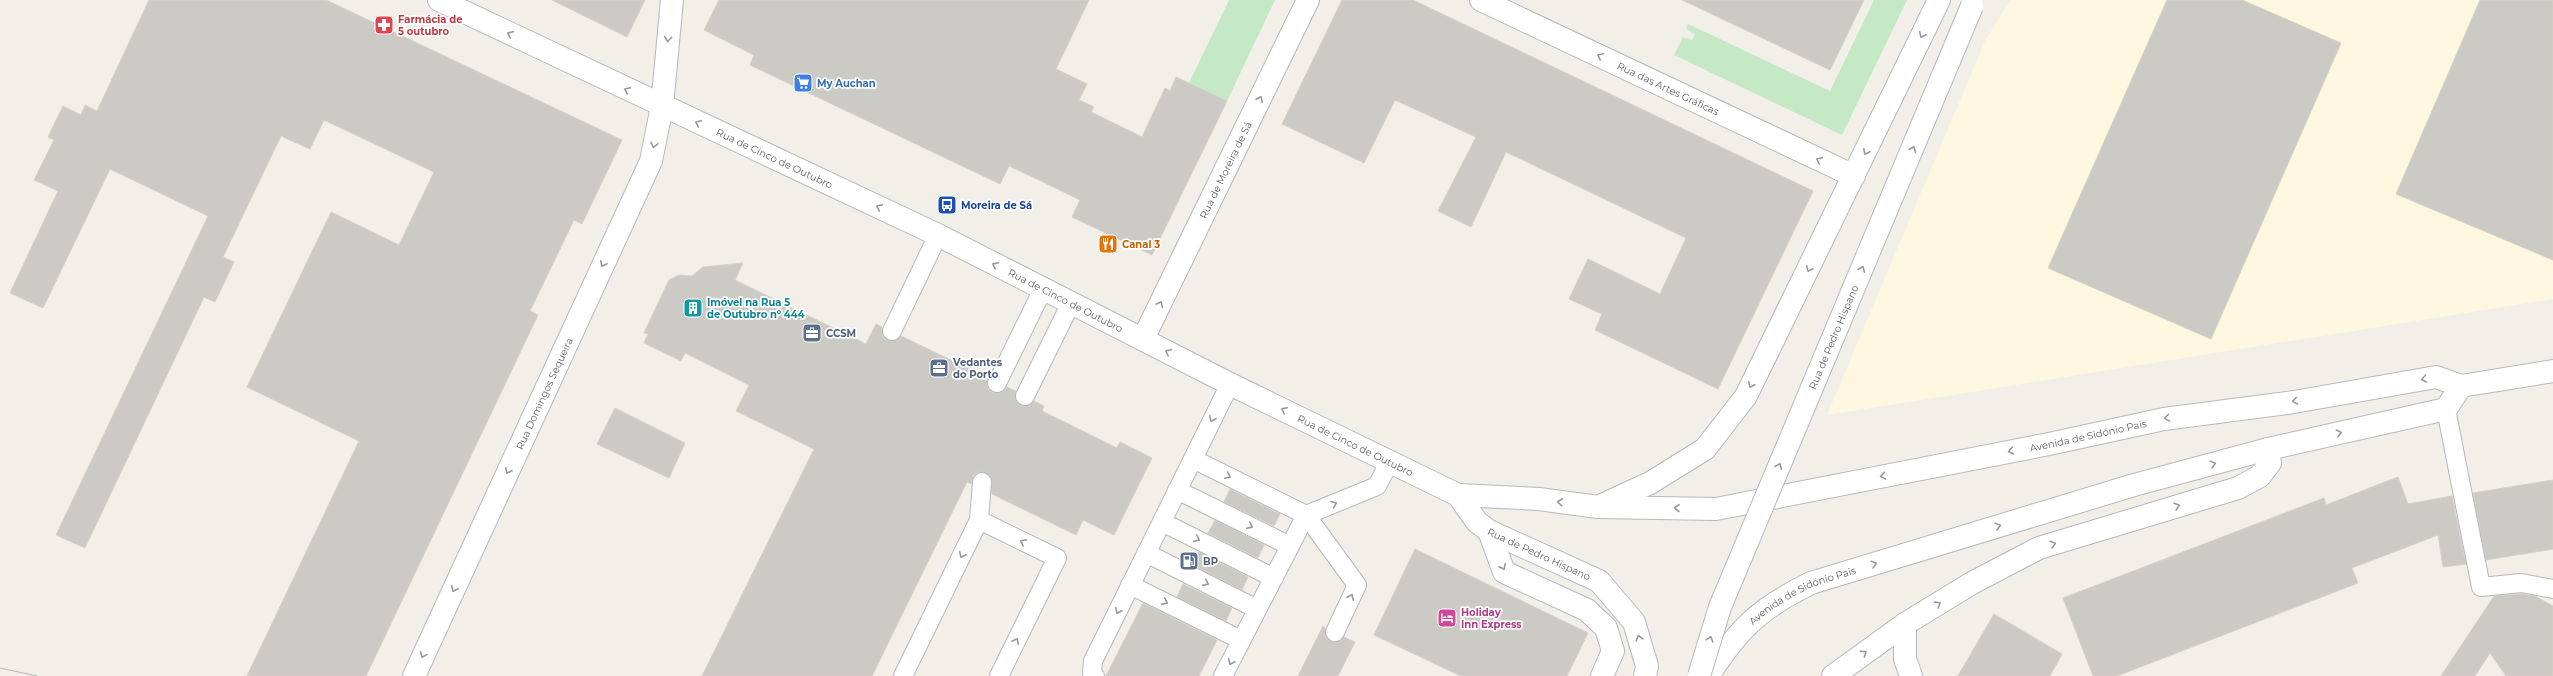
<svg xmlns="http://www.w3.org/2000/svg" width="2553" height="676" font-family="Montserrat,sans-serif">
<rect width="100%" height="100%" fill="#f1efe8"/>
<path fill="#fef7e0" d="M2011,0h542v299l-726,116 159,-376z"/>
<path fill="#c5e8c5" d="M1229,0h46l-48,101 -38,-18z
M1874,0h33l-65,135 -168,-80 9,-18 9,3 3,-6 -9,-5 2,-5 142,67z"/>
<path fill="#cccac5" stroke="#d6d1c6" d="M149,0h177l296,140 -40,84 -8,-4 -44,91 8,4 -172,361h-119l112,-235 -112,-54 84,-175 68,33 35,-73 -110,-52 -14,29 -29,-13 -58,121 11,5 -19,40 -11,-5 -119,251 -29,-13 152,-319 -98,-47 -67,139 -33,-15 48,-102 -24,-11 20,-40 -6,-3 15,-31 18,9 4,-10 12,6z
M552,0h93l-18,37z
M719,0h370l-33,69 31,15 -8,16 15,7 -3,5 51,25 23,-49 5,3 6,-14 51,24 -75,154 -80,-38 8,-17 -39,-19 -32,-15 -9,18 -250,-119 4,-10 -50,-25z
M1342,0h71l400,191 -95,198 -123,-59 7,-16 -33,-15 19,-40 72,35 26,-56 -180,-86 -35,75 -33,-16 38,-74 -81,-37 -31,63 -82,-39z
M1682,0h182l-34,70z
M2167,0h75l99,43 -130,296 -163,-71z
M2480,0h73v260l-157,-66z
M743,263l-8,17 131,64 10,-20 6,3 1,10 4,3 6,1 8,-5 87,42v11l5,4 10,-1 4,-5 6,3 3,1v10l5,5 9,-1 4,-4 10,5 -2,5 75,37 3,-6 32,16 -38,77 -31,-15 -7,15 -84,-41 -1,-17 -8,-5h-5l-5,4 -2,8 -4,-2 -95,194h-170l112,-227 -78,-38 13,-26 -64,-32 -4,8 -37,-18 4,-9 -4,-1 25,-53 10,-5 13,1 11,-9z
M615,408l70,35 -16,35 -72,-34z
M2398,477l10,27 44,-8 14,68 -23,3 -5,-32 -86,33 6,15 -241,93h-24l-30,-78 261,-100 2,7z
M2553,480v69l-67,11 -13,-67z
M1230,489l50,25 -6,12 -50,-24z
M1215,520l49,25 -6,13 -50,-25z
M1415,549l173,84 -21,43h-106l-87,-41z
M1199,552l49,25 -6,13 -49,-25z
M1183,584l49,24 -6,13 -49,-24z
M2521,594l14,2 18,10v70h-47l-16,-23 -15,23h-34l53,-80z
M1143,603l74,37 -18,36h-93z
M1994,614l68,40 -12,22h-92z
M1323,626l2,2 1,10 4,3 6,1 8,-5 11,5 -17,34h-40z"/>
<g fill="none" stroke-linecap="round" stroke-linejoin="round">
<g stroke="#b5b8bc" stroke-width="20">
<path id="lane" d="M892,331l46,-96
M997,383l46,-94
M1025,396l46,-93
M2446,409l35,178 40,-4 32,6
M1193,459l113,56 -83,161
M1177,490l113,56
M979,520l78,38 -58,118
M1162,522l112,56
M1146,553l111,56
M1130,585l111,55
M1335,632l22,-47 -51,-70 71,-29 13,-25
M903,676l76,-156 3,-38
M1095,676l-3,-3 1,-12 137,-277"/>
</g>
<g stroke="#b5b8bc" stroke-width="24">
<g id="street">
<path id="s1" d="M1481,0l373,176"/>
<path d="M662,106l10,-106"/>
<path id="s2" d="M1143,339l165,-339"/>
<path d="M1598,507l52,-24 55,-34 41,-53 193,-396"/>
<path d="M1489,531l15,41 83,38 19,18 7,23 -11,25"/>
<path d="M1905,624v35l6,17"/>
<path d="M1833,676l72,-52 67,-41 67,-35 199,-60 22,-12 10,-13 -2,-14"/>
</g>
</g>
<g stroke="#b6babf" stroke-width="24">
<g id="secondary">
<path id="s3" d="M439,0l499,235 292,149 228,111 81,4 59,8 118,2 333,-65 115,-25 130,-17 142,-25 25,9 92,-15"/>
<path id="s4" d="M1458,495l19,27 12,9 110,50 35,41 13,44 -2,10"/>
<path id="s5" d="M414,676l237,-515 11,-55"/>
<path id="s6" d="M1708,676c31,-48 52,-68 103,-93l323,-98 134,-36 178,-40 15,-23"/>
</g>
</g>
<use href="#lane" stroke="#fff" stroke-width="18"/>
<use href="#street" stroke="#fff" stroke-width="22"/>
<use href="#secondary" stroke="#fff" stroke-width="22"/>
<path stroke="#b6b7b8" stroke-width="1" d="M0,668l37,8"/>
<g stroke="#b6babf" stroke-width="24" stroke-linecap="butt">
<g id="secondary-bridge">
<path id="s7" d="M1699,676l21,-69 252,-601"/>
</g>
</g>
<use href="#secondary-bridge" stroke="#fff" stroke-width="22"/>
</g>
<defs><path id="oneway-chevron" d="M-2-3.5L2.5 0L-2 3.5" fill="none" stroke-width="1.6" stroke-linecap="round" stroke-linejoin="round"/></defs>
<g stroke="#979a9d">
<use href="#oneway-chevron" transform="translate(510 34) rotate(-155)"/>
<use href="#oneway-chevron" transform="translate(1922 35) rotate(116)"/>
<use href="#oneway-chevron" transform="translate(668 39) rotate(95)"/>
<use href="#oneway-chevron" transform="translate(1600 56) rotate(-155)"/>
<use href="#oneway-chevron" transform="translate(627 90) rotate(-155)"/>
<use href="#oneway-chevron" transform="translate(1260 99) rotate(-64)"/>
<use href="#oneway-chevron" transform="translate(698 123) rotate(-155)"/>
<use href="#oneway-chevron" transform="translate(654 145) rotate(102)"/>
<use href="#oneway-chevron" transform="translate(1913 149) rotate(-67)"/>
<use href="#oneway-chevron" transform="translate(1866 152) rotate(116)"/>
<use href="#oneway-chevron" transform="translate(1819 160) rotate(-155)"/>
<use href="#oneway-chevron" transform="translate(879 207) rotate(-155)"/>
<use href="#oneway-chevron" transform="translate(603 264) rotate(115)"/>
<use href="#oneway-chevron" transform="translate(995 265) rotate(-153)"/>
<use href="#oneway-chevron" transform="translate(1809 269) rotate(116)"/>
<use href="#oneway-chevron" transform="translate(1862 269) rotate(-67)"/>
<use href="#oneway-chevron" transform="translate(1160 304) rotate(-64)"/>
<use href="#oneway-chevron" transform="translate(1168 352) rotate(-153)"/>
<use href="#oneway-chevron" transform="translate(2424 379) rotate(170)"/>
<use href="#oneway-chevron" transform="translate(1751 385) rotate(116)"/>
<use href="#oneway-chevron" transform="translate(2295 401) rotate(171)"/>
<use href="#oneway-chevron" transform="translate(1284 410) rotate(-154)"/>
<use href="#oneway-chevron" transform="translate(2167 418) rotate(171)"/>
<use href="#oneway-chevron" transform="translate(1212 419) rotate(116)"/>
<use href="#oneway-chevron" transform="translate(2339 433) rotate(-12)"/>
<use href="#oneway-chevron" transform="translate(2011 451) rotate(169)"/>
<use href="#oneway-chevron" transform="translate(2213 464) rotate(-15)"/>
<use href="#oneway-chevron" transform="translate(1779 466) rotate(-67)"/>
<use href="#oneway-chevron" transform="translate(508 471) rotate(115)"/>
<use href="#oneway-chevron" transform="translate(1228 476) rotate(26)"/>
<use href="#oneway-chevron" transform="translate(1883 476) rotate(169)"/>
<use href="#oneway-chevron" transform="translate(1560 502) rotate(-173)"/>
<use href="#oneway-chevron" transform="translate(1334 504) rotate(-22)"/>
<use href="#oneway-chevron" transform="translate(2177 506) rotate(-17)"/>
<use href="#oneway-chevron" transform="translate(1677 508) rotate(-179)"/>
<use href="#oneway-chevron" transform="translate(1250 526) rotate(26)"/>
<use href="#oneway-chevron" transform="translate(1998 526) rotate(-17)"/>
<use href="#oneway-chevron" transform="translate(1197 539) rotate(26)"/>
<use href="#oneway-chevron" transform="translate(1023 542) rotate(-154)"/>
<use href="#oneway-chevron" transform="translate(2053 544) rotate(-17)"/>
<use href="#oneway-chevron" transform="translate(962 555) rotate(116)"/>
<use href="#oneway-chevron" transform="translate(1874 564) rotate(-17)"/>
<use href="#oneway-chevron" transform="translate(1503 567) rotate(64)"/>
<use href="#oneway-chevron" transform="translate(1206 583) rotate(26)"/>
<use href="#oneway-chevron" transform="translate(454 589) rotate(115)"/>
<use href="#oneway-chevron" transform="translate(1351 597) rotate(-65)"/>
<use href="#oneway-chevron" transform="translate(1165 602) rotate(26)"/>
<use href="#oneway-chevron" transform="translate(1938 604) rotate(-32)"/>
<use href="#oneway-chevron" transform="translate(1118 611) rotate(116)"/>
<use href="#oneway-chevron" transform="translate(1639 638) rotate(-106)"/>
<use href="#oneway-chevron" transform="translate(1710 639) rotate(-73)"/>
<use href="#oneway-chevron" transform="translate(1016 641) rotate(-64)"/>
<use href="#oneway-chevron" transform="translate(1864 653) rotate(-36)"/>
<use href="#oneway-chevron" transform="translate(423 655) rotate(114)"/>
<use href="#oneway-chevron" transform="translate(1231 662) rotate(116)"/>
</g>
<defs>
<g id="pharmacy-square" transform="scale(1)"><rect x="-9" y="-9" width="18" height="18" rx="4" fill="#e0444e" stroke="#fff"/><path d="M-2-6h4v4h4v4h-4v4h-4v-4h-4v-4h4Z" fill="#fff"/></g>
<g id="supermarket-square" transform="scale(1)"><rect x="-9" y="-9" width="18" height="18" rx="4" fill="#3f7fe0" stroke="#fff"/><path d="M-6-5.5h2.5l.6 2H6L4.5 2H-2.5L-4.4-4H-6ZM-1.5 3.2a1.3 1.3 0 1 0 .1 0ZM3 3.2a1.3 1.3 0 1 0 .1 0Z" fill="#fff"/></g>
<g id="bus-square" transform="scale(1)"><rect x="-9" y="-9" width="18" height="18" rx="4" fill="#1a4fb4" stroke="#fff"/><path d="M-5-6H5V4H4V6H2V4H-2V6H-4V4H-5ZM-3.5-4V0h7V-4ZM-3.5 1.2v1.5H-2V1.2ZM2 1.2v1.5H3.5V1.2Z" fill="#fff"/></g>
<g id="restaurant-square" transform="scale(1)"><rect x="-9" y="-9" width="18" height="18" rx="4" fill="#e8710a" stroke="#fff"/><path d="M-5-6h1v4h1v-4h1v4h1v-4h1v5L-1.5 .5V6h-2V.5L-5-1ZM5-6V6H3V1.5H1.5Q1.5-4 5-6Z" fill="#fff"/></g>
<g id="building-square" transform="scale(1)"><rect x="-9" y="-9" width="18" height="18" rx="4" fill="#0f9aa8" stroke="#fff"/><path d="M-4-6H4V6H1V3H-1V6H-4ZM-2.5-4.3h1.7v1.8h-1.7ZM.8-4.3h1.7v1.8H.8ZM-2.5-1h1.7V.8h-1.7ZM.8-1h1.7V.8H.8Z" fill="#fff"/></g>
<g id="office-square" transform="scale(1)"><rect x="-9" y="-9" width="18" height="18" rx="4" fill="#5c6f8a" stroke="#fff"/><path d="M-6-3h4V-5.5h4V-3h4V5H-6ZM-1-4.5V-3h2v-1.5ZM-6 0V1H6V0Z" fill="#fff"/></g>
<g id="fuel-square" transform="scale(1)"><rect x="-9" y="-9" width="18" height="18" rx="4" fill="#5c6f8a" stroke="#fff"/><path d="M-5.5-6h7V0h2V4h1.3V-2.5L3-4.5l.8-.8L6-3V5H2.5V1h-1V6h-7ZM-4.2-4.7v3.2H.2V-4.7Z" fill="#fff"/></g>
<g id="hotel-square" transform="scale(1)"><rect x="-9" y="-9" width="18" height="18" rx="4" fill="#d1479c" stroke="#fff"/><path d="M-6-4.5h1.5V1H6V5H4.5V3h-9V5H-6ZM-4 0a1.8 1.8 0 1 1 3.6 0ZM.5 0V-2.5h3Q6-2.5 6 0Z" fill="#fff"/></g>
</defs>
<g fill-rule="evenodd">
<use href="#pharmacy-square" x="384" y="25"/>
<use href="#supermarket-square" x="803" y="83"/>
<use href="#bus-square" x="947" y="205"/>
<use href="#restaurant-square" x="1108" y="244"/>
<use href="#building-square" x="693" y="308"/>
<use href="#office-square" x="812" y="333"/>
<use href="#office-square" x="939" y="368"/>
<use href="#fuel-square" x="1189" y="561"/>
<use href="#hotel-square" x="1447" y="618"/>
</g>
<g text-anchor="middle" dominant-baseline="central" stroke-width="3.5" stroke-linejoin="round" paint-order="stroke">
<g font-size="10" font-weight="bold" fill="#be3a42" stroke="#fff" text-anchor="start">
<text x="398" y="19">Farmácia de<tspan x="398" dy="12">5 outubro</tspan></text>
</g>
<g font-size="10" font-weight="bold" fill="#366cbe" stroke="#fff" text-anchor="start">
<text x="817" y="83">My Auchan</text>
</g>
<g font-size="10" fill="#5f6368" stroke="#fff">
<text stroke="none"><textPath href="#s1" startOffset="207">Rua das Artes Gráficas</textPath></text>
<text stroke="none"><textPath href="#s3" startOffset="371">Rua de Cinco de Outubro</textPath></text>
<text stroke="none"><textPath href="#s2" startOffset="188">Rua de Moreira de Sá</textPath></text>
<text stroke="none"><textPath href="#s3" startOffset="695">Rua de Cinco de Outubro</textPath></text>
<text stroke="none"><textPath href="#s7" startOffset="365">Rua de Pedro Hispano</textPath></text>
<text stroke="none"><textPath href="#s5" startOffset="311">Rua Domingos Sequeira</textPath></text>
<text stroke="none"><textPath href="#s3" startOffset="1771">Avenida de Sidónio Pais</textPath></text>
<text stroke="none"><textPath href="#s3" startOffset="1019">Rua de Cinco de Outubro</textPath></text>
<text stroke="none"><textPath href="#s4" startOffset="103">Rua de Pedro Hispano</textPath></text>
<text stroke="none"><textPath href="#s6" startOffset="128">Avenida de Sidónio Pais</textPath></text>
</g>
<g font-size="10" font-weight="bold" fill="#164399" stroke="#fff" text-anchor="start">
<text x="961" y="205">Moreira de Sá</text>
</g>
<g font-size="10" font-weight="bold" fill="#c56008" stroke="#fff" text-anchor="start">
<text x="1122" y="244">Canal 3</text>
</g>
<g font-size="10" font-weight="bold" fill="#0d838f" stroke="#fff" text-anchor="start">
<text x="707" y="302">Imóvel na Rua 5<tspan x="707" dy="12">de Outubro nº 444</tspan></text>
</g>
<g font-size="10" font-weight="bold" fill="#4e5e75" stroke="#fff" text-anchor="start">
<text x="826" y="333">CCSM</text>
<text x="953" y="362">Vedantes<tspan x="953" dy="12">do Porto</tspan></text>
<text x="1203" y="561">BP</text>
</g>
<g font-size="10" font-weight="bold" fill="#b23c85" stroke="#fff" text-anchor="start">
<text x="1461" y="612">Holiday<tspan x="1461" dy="12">Inn Express</tspan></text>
</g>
</g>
</svg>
